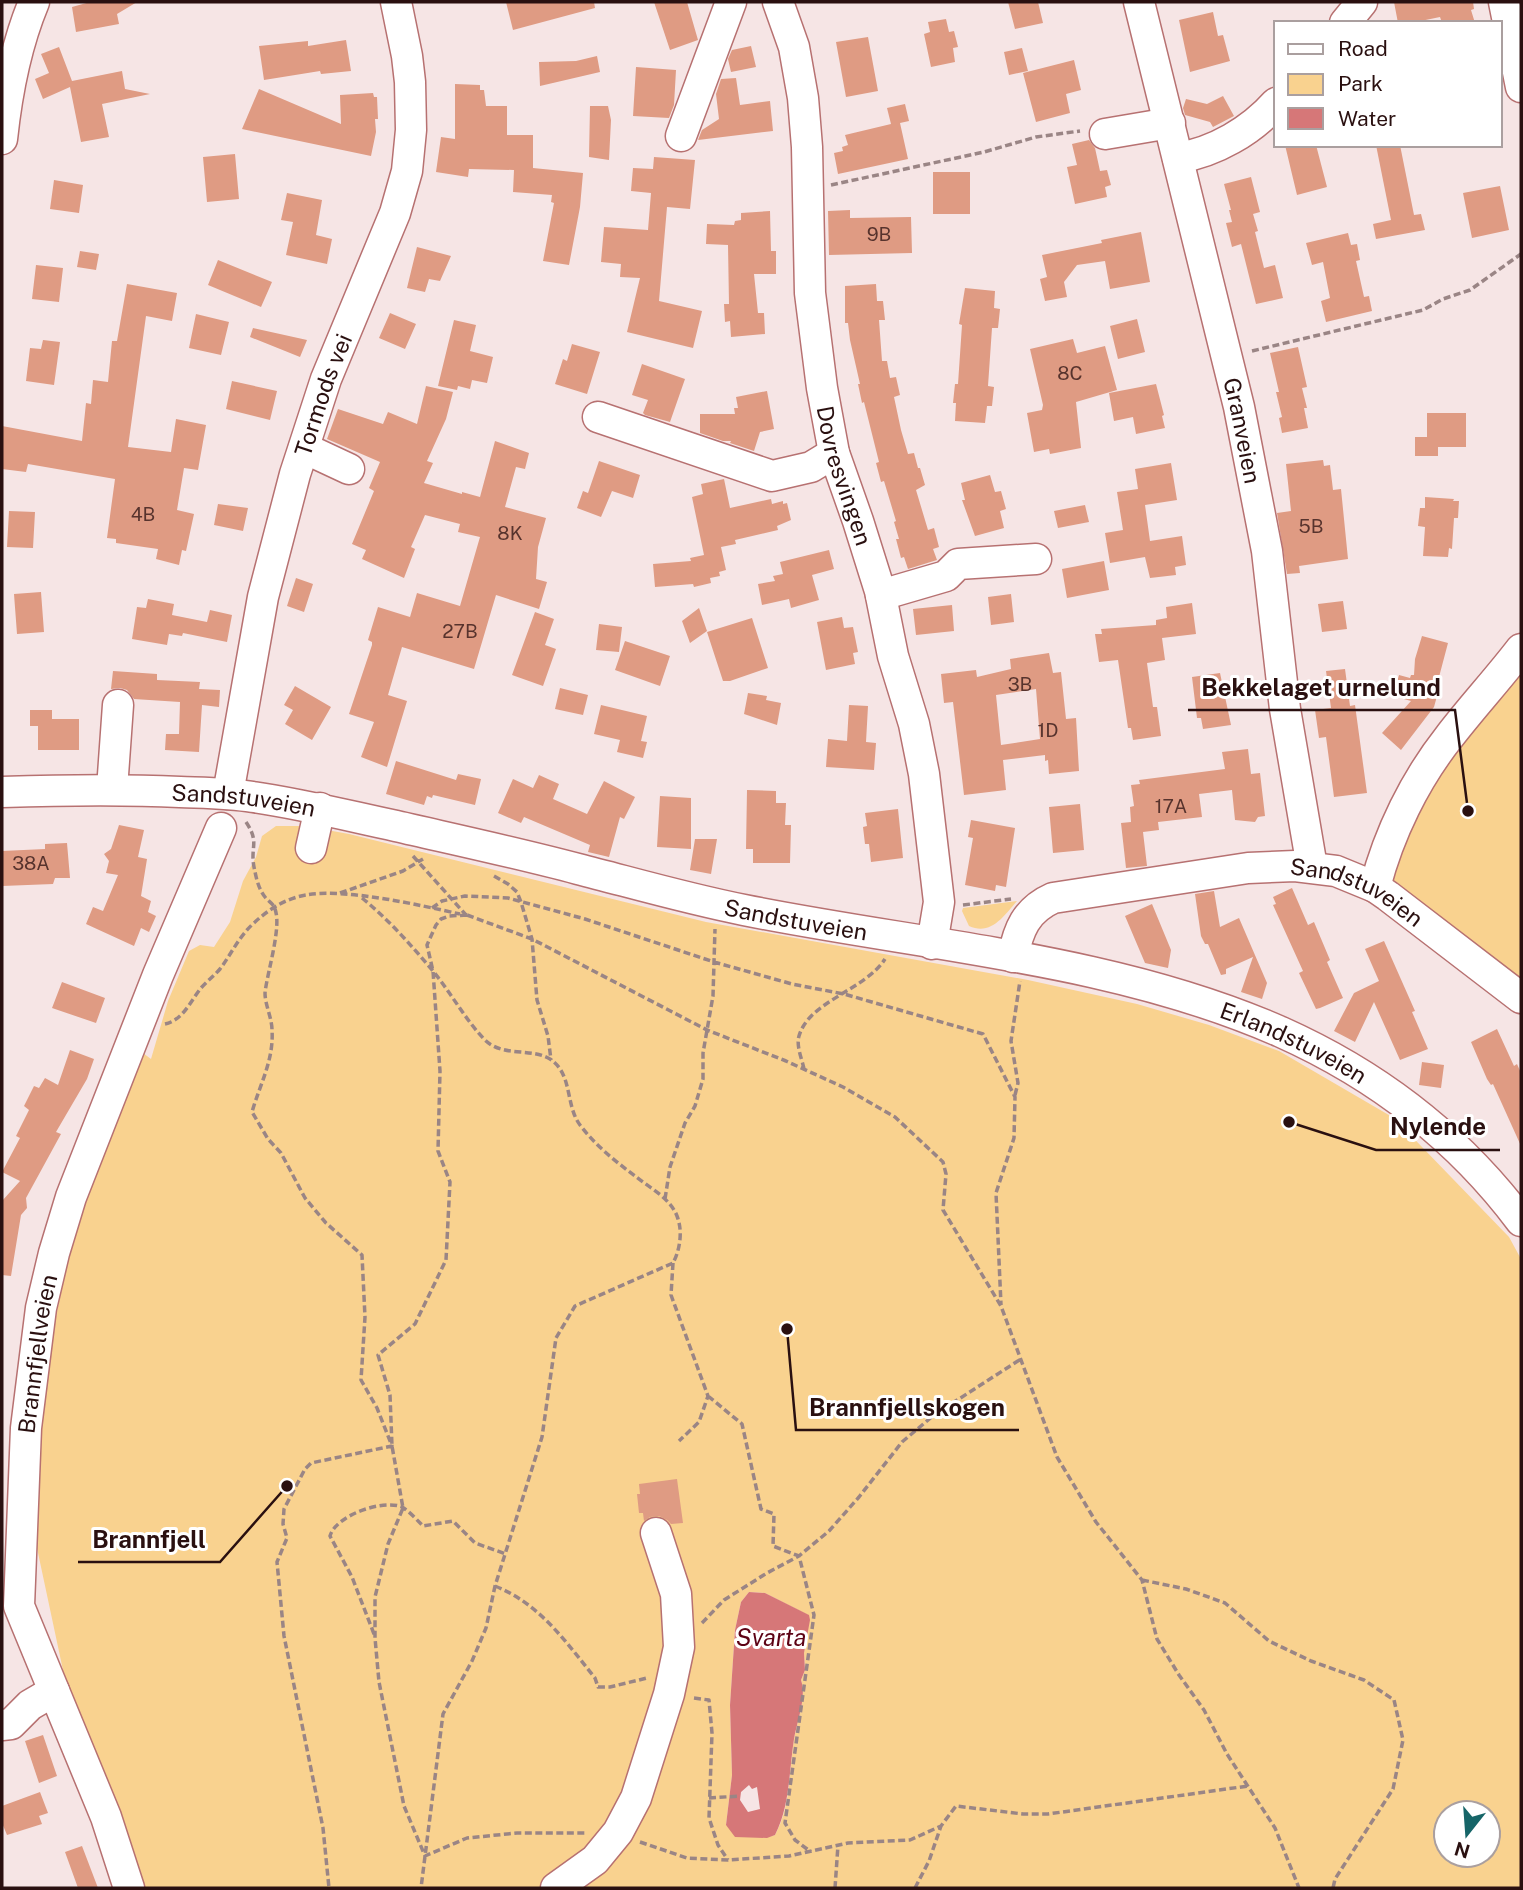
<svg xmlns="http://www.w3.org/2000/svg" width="1523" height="1890" font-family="'Public Sans',sans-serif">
<rect width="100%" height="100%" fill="#f6e5e5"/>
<path fill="#f9d28f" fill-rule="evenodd" d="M1521,668v314l-138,-107 62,-128z
M276,826h29l44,8 357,88 322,58 109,24 72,21 70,26 115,67 115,119 12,22v629h-1396l-41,-119 -50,-235 5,-134 34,-167 66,-183 12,9 17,-58 21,-50 11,-6 14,2 16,-25 13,-41 13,-24 6,-21zM749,1592l16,1 43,22 -4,38 1,17 -4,10c6,17 -4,42 -7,59 -5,32 -3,67 -19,96 -18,6 -32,-3 -49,-10l6,-50 -2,-70 5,-75 6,-28zM1446,1813h42v42h-42z
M1017,901c-13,15 -26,35 -48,25l-7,-15 1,-3z"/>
<path fill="#d67778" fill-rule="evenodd" d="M749,1592l16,1 44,22 1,5 -6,33 1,17 -4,10c6,17 -4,41 -7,59 -5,32 -4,67 -19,96l-8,3 -32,-1 -9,-12 6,-50 -2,-70 5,-75 6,-28zM749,1785l3,4 5,-2 3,22 -12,3 -8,-12 1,-8z"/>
<path fill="#df9b83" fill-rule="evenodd" d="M90,2h47l-20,12 2,10 -43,8 -4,-25z
M506,2h88l1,6 -82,22z
M654,2h33l11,38 -28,10z
M1008,2h30l5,21 -28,6z
M1394,2h79l1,7 -3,1 4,13h-33l-2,-6 -29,6h-13z
M1213,12l5,24 5,-1 7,26 -40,11 -11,-52z
M946,19l3,13 5,-1 4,16 -5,1 2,14 -24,5 -7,-33 6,-2 -2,-10z
M868,37l10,54 -32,6 -10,-55z
M346,40l5,31 -30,3 -1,-3 -56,9 -5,-34 49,-5v5z
M751,46l5,21 -25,5 -3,-13 4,-9z
M59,47l13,34 50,-10 3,18 25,5 -48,10 7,33 -28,5 -11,-55 -27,12 -8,-20 14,-6 -8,-19z
M1022,48l6,23 -19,4 -5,-23z
M597,56l3,16 -60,14 -1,-24 37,-1z
M1074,60l7,30 -15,4 4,19 -34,9 -13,-49z
M636,67l40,3 -2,35 -5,13 -36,-2z
M736,78l4,27 30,-4 3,30 -75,9 4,-10 17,-11 -3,-25 5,-15z
M455,84l25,1v5h4l2,16h21v29h26v33l50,5 -3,34 -11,58 -26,-4 11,-58 -3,-1 1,-7 -39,-3 1,-22 -45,-1 -1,8 -32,-5 5,-35 14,2z
M259,89l82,35 -1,-29 33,-2 1,4h3l1,22h-3l1,13 -5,24 -129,-27z
M1223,96l11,20 -21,11 -3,-5 -25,-7 -2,-7 3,-9 21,5z
M905,104l4,17 -9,2 8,36 -70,15 -4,-21 9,-2 -1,-4 6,-2 -3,-10 46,-11 -4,-16z
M590,106h18l3,14 -2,40 -20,-3z
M1089,140l6,8 5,23 7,-1 4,15 -6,2 2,10 -32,7 -8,-37 10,-2 -5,-21z
M1285,145h31l11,42 -30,8z
M1376,145h24l14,70 7,-1 4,16 -49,9 -3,-15 18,-4z
M235,154l4,45 -32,3 -4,-45z
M654,157l41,3 -5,49 -23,-2 -8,94 43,10 -9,37 -66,-16 13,-54 -20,-1 1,-13 -20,-2 3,-35 44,3 3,-37 -20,-2 2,-23 20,1z
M933,172h37v42h-37z
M1251,177l9,35 -7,2 5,17 -3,1 9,36 11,-3 8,33 -27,6 -15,-60 -9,3 -6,-24 6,-1 -3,-12h2l-7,-26z
M54,180l29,5 -4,28 -29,-4z
M1500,186l9,44 -37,8 -9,-45z
M287,193l35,7 -6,35 16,4 -5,25 -41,-9 7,-33 -12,-2z
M850,210v8l61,-1 1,36 -83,2 -1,-44z
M770,211l1,40h5v23h-22l4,39h6l1,21 -34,3 -1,-16 -5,1 -1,-18h5l-1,-59 -22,-1 1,-20 27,1 1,-4 6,-1v-7z
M1141,232l9,50 -40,7 -5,-28 -28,4 -13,17 3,15 -22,4 -5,-22 7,-2 -5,-22 60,-12 -1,-3z
M1348,233l3,12 6,-1 3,16 -4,1 8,36 5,-1 3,15 -46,11 -5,-21 9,-3 -7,-36 -11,3 -6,-22z
M417,247l34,9 -11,25 -11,-2 -4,13 -18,-4z
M80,251l19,3 -3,16 -19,-3z
M218,260l54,22 -11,25 -53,-22z
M36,265l27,3 -4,34 -27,-3z
M127,284l50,9 -5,28 -26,-5 -18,131 43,5 5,-33 30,6 -8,45 -14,-2 -7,42 17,4 -8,37 -4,-1 -3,15 -23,-6 2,-10 -42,-6v-4l-9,-1 8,-59 -87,-15 -2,8 -24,-3v-43l80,15 4,-38 5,1 2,-24 15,2 4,-41h5z
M876,284l1,17h6l2,19h-6l3,41h5l3,17 6,-1 4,18 -6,2 7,33 7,24 6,-1 4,15h2l5,17 -9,5 12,40 6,-2 5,19 -6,2 4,11 -29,9 -4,-12 -3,1 -5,-19h3l-5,-17 2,-1 -12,-40 -3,1 -5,-19 3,-1 -15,-60 -2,1 -4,-19h2l-10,-44 -2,-17h-3v-37z
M965,288l30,3 -1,17 6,1 -2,19h-6l-4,58 6,1 -2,19h-5l-2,17 -30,-2 1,-18h-3l2,-19h3l4,-59 -3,-1z
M390,313l26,11 -11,25 -26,-11z
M196,314l33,8 -8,33 -32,-7z
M1137,319l8,33 -27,7 -8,-33z
M454,320l22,5 -6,26 23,6 -6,26 -15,-3 -2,9 -12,-3 -1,4 -19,-4z
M253,328l54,12 -7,17 -50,-20z
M1073,339l4,14 28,-7 12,44 -41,12 5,46 -31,6 -1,-5 -15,3 -7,-39 15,-3 1,-5 -13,-56z
M43,340l17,2 -6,43 -28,-4 4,-33 11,1z
M572,344l28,8 -13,42 -32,-10 8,-25 4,2z
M1298,347l9,40 -5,1 5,20h-3l4,20 -26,5 -3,-15 3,-1 -6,-25h3l-9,-39z
M642,364l43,15 -15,43 -25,-7 -2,-2 5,-13 -16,-5z
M232,381l45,10 -7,29 -44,-11z
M1156,384l8,31 -2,1 3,12 -29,6 -3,-17 -19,4 -5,-28z
M426,386l27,6 -7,27 -19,42 6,2 -9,20 38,11v-2l18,5 15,-56 34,12 -4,16 -9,-2 -11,40 41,11 -8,29 -2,32 11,3 -8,27 -43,-14 -22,74 -72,-22 -14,48 19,6 -20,66 -26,-10 13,-35 -25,-8 23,-69v-3l-4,-2 10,-33 32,10 7,-24 43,13 20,-69 -22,-5 2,-8 -35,-9 -14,32 4,2 -11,29 -42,-19 4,-9 -14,-6 22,-53 -5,-3 11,-26 -53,-23 11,-30 45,15 5,-12 29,12z
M767,391l7,38 -14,3 -6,19 -24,-8 1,-2h-8l-23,-8v-19h35l-1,-6h4l-2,-11z
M1427,413h39v34h-28v9h-23v-19h12z
M1323,460l1,6 6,-1 3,25 8,-1 7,70 -49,7 1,7 -13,1 -10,-61 14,-2 -5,-47z
M599,461l41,14 -7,23 -21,-7 -11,26 -24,-9 6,-17 5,2z
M1171,463l6,37 -32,5 5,36 32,-5 4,29 -11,2 1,8 -26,3 -5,-21 -35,6 -5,-30 18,-3 -6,-38 21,-3 -3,-20z
M990,475l5,17 6,-1 5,18 -6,2 4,17 -29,8 -13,-36h3l-4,-17z
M724,479l6,29 41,-9 1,5 11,-3v3l4,-1 4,17 -14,6 1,4 -43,10 1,4 -15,3 5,23 -7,2 1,4 -10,2 1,5 -17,4 -1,-3 -38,3 -2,-23 38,-3 -1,-3 14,-3 -12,-58 11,-3 -2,-10z
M1425,497l29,2 -1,2h6l-1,17h-4l-2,31 -3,-1 -1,9 -25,-1 2,-29 -7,-1 2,-18h5z
M218,504l30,4 -5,23 -29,-6z
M1085,505l4,17 -31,6 -4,-17z
M9,511l26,1 -2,36 -26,-1z
M829,550l5,19 -22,6 7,25 -28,8 -2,-9 -27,6 -4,-21 17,-3 -2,-5 10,-2 -3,-12z
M1104,561l5,29 -42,8 -5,-29z
M296,578l17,6 -9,28 -17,-6z
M41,592l3,40 -27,2 -3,-40z
M1011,594l3,28 -23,3 -3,-28z
M148,599l26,5 -2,11 35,7 3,-12 22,5 -5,27 -44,-9 -1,3 -13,-2 -2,11 -35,-6 5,-32 9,1z
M1343,601l4,28 -25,3 -4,-28z
M1192,603l4,31 -34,4 3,22 -18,3 6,44h4l4,29 -28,4 -2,-12h-3l-10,-68 -19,2 -4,-28h7l-1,-5 55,-4v-5l11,-2 -1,-11z
M952,605l2,26 -38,4 -3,-26z
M699,608l8,23 -17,12 -8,-22z
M535,612l19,7 -9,26 11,4 -13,37 -31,-11z
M842,617l2,11 9,-1 5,25 -5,1 2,11 -29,6 -9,-48z
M752,618l16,50 -38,13h-7l-16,-49z
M599,624l23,3 -3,25 -23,-2z
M1422,636l26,7 -9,34 3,1 -8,29 -33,43 -19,-17 29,-32 -18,-5 6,-21 11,3 1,-3h3l1,-16z
M625,641l45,15 -10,30 -45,-16z
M1049,653l4,20 8,-1 5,47 10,-1 3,53 -30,3 -1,-14 -3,1v-6l-42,5 3,30 -42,5 -11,-93 -9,1 -3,-29 35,-4 1,7 34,-8 -1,-10zM1036,689l4,50 -39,6 -5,-50z
M1345,669l5,37 5,-1 12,88 -33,4 -8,-60 -7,1 -4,-28 16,-2 -5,-37z
M113,671l44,3v6l43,2 -1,7 21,1 -1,17 -17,-2 -3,47 -34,-2 1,-16h13l1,-32 -46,-3 -7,-9 -7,-2 -9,1z
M1220,673l11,52 -28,4 -2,-11h-4l-5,-41z
M295,686l36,21 -19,33 -27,-16 8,-14 -9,-5z
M560,688l28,7 -5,20 -28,-6z
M748,693l19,3 -1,4 15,3 -4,22 -33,-11z
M601,705l46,11 -6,25 6,1 -4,16 -26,-6 3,-12 -26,-6z
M849,705l19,1 -2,36 10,1 -2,27 -48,-3 2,-28 19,2z
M30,710h22v9h27v31h-41v-24h-8z
M1248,749l3,25 9,-1 5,43 -7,1 -3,5 -20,-2 -3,-30 -33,4 3,23 -44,5 1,8 -16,2 4,34 -21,2 -5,-45 10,-1 -1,-15 4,-1 -3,-21 9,-1 -1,-4 86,-11 -3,-17z
M396,761l60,19 2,-6 23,5 -6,26 -42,-10 -1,3 -5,-2 -3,9 -38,-11z
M539,775l20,9 -6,15 34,15 17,-33 31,16 -11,22 -4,-2 -11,40 -21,-5 2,-7 -66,-28 -3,6 -23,-10 15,-34 20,9z
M747,790l29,1v12h10l-1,22h6l-1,38h-37v-14h-7z
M660,796l31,2v51l-34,-2z
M1080,804l4,46 -31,3 -4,-46z
M898,809l5,49 -32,4 -2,-18h-4l-2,-17 4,-1 -2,-13z
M971,820l44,8 -9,59 -10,-2 -1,6 -30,-6 8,-47 -5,-1z
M119,825l25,5 -6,27 9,2 -6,37 10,5 -3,11 8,4 -7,16 -8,-4 -7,18 -48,-22 7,-17 10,4 15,-36 -12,-2 3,-12 -5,-7 7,-5z
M695,839h22l-6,35 -21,-4z
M67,843l3,35h-15l-2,6 -51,2v-35l43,-2v-5z
M1292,888l16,37 6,-3 16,38 -3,2 16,36 -23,10 -4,1 -17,-36 4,-2 -30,-66 3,-1 -3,-7z
M1214,891l6,36 19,-9 28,65 -5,16 -21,-7 12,-35 -27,12v5l-5,1 -13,-31h-3l-4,-8 -6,-42z
M1152,904l19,46 -3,18 -23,-5 -20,-47z
M1384,941l31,70 -3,1 16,37 -28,11 -26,-58 -19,40 -21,-11 20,-38 25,-12 -14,-32z
M62,982l43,16 -9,25 -44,-15z
M1497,1029l17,37 3,-2 4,9v73l-28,-62 -2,1 -4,-6 -16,-37z
M70,1050l24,9 -7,20 -31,53 5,2 -35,64 1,10 -6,7 -10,61 -9,-1v-74l18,-20 -18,-9 18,-34 -4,-2 13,-26 -5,-4 10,-20 5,2 6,-10 13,7z
M1422,1062l22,3 -3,23 -22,-3z
M677,1479l6,44 -12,1 -4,-4 -8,-4 -9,1 -6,4 -1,-8h-4l-2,-19h3l-1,-10z
M43,1735l14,41 -18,7 -14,-42z
M40,1792l8,21 -9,3 3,8 -35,11 -5,-12v-17z
M82,1846l16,42h-20l-13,-36z"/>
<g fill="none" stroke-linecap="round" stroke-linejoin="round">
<g stroke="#b77171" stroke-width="33">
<g id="minor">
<path id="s1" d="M778,2l16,45 9,51 4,49 3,146 12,95 12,65 24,68 22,70 13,65 21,68 10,50 15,128 -7,42"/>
<path id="s2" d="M1139,2l100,405 28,144 18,158 27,158"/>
<path d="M1504,2l17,85"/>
<path d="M1345,23l17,-21"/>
<path d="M1105,134l65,-11"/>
<path d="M681,136l50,-134"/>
<path d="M2,139c5,-47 14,-94 32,-137"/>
<path d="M1178,158c37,-6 73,-27 98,-55"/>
<path d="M598,417l174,59 39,-9 23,-14"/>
<path d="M304,448l45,21"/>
<path d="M881,595l65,-19 12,-12 78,-5"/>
<path d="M112,789l6,-84"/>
<path id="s3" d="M2,792c60,-2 119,-3 178,0 25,1 49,1 73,5 49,7 96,19 143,29 61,14 122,27 182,43 55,14 110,30 166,41 179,36 369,48 537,122 96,43 177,105 240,189"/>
<path id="s4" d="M228,794l35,-197 32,-123 31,-95 69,-166 12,-42 4,-41 -1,-48 -3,-26 -11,-54"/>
<path d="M311,848l9,-40"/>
<path d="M1375,887c14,-54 40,-107 74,-150 23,-30 49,-58 72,-88"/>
<path id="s5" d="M1013,957c5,-27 13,-47 40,-59l195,-30 47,-2 41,5 39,16 13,9 133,102"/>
<path d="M2,1725l9,-1 19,-19 24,-14"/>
<path id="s6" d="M129,1888l-23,-71 -87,-211 7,-178 15,-120 13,-55 17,-56 87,-222 63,-147"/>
<path d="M556,1888l39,-28 23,-28 18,-34 33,-104 10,-47 -3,-53 -20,-61"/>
</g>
</g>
<path stroke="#9a8585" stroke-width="3.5" stroke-dasharray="7 3.5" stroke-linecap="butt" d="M831,185l153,-33 52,-15 44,-6
M1252,351l171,-41 20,-11 27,-9 51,-36
M246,822c14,21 4,24 8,45 2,10 4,21 11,30 3,4 9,7 10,12 7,18 -8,64 -10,84 0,12 7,25 7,37 2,30 -12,54 -20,82l16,27 13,14 24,45 21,25 36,32 3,62 -4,63 16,28 15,38 -81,17 -6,6 -21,40 -1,15 4,14 -10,24 7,74 39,192 6,60
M413,856l53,59
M494,876l14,8 9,8 4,10 11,37 5,61 11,36 3,24
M340,893l63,-22 20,-12
M362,898c26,21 49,47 71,73 18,22 32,48 51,68 18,19 46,8 66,20 23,15 15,46 30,66 15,20 35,36 55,51 15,12 35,22 42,40 6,15 3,34 -4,47l-98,43 -19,32 -14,99 -47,149 -9,42 -14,33 -29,53 -22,174
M963,905l48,-6
M432,908l10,-7 23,-5 43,2 77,21 129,43 78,22 52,10 139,40 32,63 -1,41 -18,55 5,112
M467,915l-18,1 -8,3 -5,6 -9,20 6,26 7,100 -2,80 12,31 -4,78 -31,64 -37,31 12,40 2,51 11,62 -15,36 -13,53v41l4,44 25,124 21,50 42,-18 50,-5h68
M467,915l65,24 175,91 79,31 57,26 52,30 48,45 3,12 -3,36 58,96 56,151 39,65 46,58 15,59 22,36 25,35 23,44 48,74 24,60
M165,1024c18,-4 25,-22 36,-36 6,-7 13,-12 19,-19 12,-16 19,-33 35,-47 14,-13 32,-24 51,-27 40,-7 113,10 154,19
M804,1069c-2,-10 -8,-23 -5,-33 10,-35 65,-45 86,-77
M1015,1095l3,-12 -7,-42 9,-60
M665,1199l5,-32 15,-44 10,-17 8,-27v-26l10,-57 2,-67
M673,1263l-2,32 37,101 -9,26 -20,19
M708,1396l34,28 19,85 13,5 -1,32 26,10 15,59 -29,208 10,17 16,12
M1142,1580l44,9 39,14 44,38 42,20 53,19 30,20 9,40 -10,49 -58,90 -2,9
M495,1586c45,18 71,56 100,92l3,9h12l37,-9
M702,1623l22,-23 43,-27 32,-17 30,-25 30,-34 43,-55 32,-27 87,-56
M374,1634l-22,-57 -22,-41c6,-21 53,-37 72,-29 7,4 15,13 21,19l30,-5 22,22 31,11
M694,1698l15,2 3,33 -3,85 9,27 10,15
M709,1798l31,-2
M640,1842l47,16 41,2 61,-4 59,-13 62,-3 31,-14 15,-20 67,8h25l200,-28
M835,1888l3,-43
M915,1888l14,-27 12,-35"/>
<use href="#minor" stroke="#fff" stroke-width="30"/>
</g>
<g text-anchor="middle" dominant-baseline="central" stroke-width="6" stroke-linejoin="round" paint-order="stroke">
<g font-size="19" fill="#57332d">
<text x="879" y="234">9B</text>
<text x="1070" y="373">8C</text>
<text x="143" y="514">4B</text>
<text x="1311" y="526">5B</text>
<text x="510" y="533">8K</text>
<text x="460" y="631">27B</text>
<text x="1020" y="684">3B</text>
<text x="1048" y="730">1D</text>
<text x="1171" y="806">17A</text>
<text x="31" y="863">38A</text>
</g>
<g font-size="23" fill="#2a1010" stroke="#fff">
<text stroke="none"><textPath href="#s4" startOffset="411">Tormods vei</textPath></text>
<text stroke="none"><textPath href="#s2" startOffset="441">Granveien</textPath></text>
<text stroke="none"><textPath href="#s1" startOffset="481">Dovresvingen</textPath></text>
<text stroke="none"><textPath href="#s3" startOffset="242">Sandstuveien</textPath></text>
<text stroke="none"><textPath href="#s5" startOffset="387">Sandstuveien</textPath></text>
<text stroke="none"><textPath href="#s3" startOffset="808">Sandstuveien</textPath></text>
<text stroke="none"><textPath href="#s3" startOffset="1323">Erlandstuveien</textPath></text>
<text stroke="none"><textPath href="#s6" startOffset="556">Brannfjellveien</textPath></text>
</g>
<g font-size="24" font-style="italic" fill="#5c0214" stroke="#fff">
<text x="771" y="1637">Svarta</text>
</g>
</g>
<path fill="none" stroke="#2a1010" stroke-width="2.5" d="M1468 811L1455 710H1188M1289 1122L1376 1150H1500M787 1329L796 1430H1019M287 1486L220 1562H78"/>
<g fill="#2a1010" stroke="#fff" stroke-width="2.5">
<circle cx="1468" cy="811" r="7"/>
<circle cx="1289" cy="1122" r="7"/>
<circle cx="787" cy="1329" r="7"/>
<circle cx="287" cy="1486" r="7"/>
</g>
<g font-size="24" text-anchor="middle" font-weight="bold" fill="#2a1010" stroke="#fff" stroke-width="6" stroke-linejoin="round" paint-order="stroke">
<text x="1321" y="696">Bekkelaget urnelund</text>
<text x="1438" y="1135">Nylende</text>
<text x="907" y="1416">Brannfjellskogen</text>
<text x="149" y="1548">Brannfjell</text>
</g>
<rect width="1523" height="1890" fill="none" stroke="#2a1010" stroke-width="7"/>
<rect x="1274" y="21" width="228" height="126" fill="#ffffff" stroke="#aa9f9f" stroke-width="2"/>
<rect x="1288" y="44" width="35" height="10" fill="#ffffff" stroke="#aa9f9f" stroke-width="2"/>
<text x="1338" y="56" font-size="21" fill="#2a1010">Road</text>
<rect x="1288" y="74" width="35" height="21" fill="#f9d28f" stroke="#aa9f9f" stroke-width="2"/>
<text x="1338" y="91" font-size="21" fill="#2a1010">Park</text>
<rect x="1288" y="108" width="35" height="21" fill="#d67778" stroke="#aa9f9f" stroke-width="2"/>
<text x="1338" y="126" font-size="21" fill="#2a1010">Water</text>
<g transform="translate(1467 1834) rotate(197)"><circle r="33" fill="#ffffff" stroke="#aa9f9f" stroke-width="2"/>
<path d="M0-5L12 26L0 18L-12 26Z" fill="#166568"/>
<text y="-10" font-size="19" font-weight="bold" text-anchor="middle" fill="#2a1010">N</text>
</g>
</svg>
